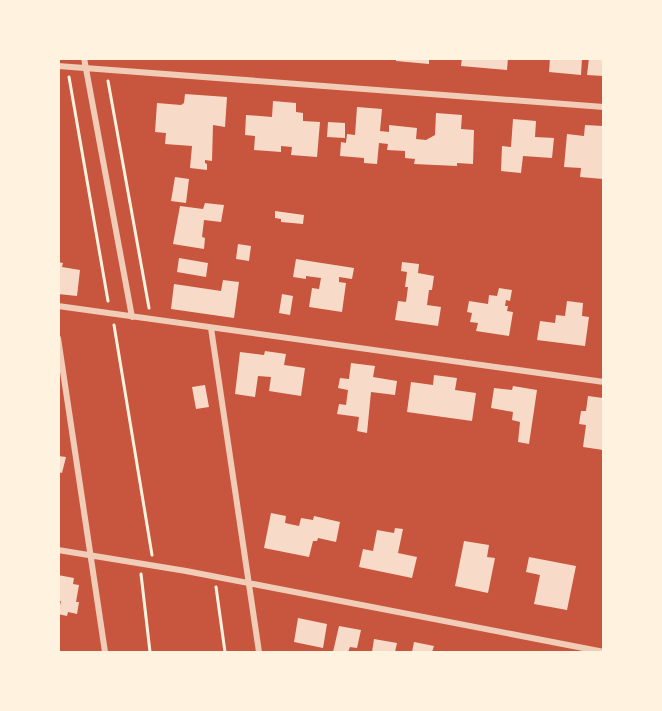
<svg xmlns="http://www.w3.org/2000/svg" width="662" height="711" font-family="Arial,sans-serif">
<rect width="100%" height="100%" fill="#c8553d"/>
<path fill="#f7dbc8" d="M396,58h33v6l-33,-3z
M462,58h46l-1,12 -46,-4z
M550,58h32l-1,17 -32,-3z
M589,58h14v18l-16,-1z
M185,94l42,3 -2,30 -12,-2 -1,36 -7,-1v3l2,1v6l-17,-2 2,-22 -27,-2 1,-11 -11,-1 2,-29 24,2 3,-2z
M273,101l23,2v9l7,1v8l17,1 -3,35 -26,-2 1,-8 -11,-1v6l-27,-2 1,-14 -10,-1 1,-20 26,2z
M357,107l25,2 -2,22 9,1v-7l28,3 -1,11 10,1 9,-5 1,-22 26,2 -1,14 13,1 -1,34 -16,-1v3l-43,-2 1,-5 -10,-1v-7l-18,-1 1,-6 -9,-1 -2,21 -13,-1v-5l-24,-2 1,-14 5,1 1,-9 8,1z
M513,119l23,2 -1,16 19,1 -2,20 -29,-2 -2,17 -20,-2 1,-25 9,1z
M328,122l17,1v15l-18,-1z
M585,125l18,1v53l-23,-2 1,-9 -17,-1 3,-33 17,2z
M175,177l14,2 -3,24 -15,-2z
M205,203l19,2 -3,17 -17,-2 -2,17 3,1 -1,11 -31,-5 7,-38 23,3z
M275,211l29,4 -1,9 -22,-2v-3l-6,-1z
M238,244l13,2 -2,15 -13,-2z
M179,258l29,5 -2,14 -29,-5z
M296,259l58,9 -2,11 -13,-2v5l7,1 -4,29 -33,-5 3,-19 7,1 2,-11 -15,-2v3l-13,-2z
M58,262l5,1 -1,4 18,3 -3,26 -19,-2z
M402,262l17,2 -1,9 16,3 -2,14h-3l-2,15 14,2 -3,19 -43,-6 3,-19 8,1 2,-15h-3l2,-15 -6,-1z
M223,280l16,2 -5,36 -63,-9 3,-25 47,7z
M499,288l13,2 -2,11 -4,-1 -1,6h3l-1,5 6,1 -4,24 -33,-5 2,-8 -8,-1 2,-9 -5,-1 2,-11 19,3 1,-9 8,1z
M282,294l11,2 -3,19 -11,-2z
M567,301l16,2 -1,13 7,1 -4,29 -48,-6 3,-19 15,2 1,-8 9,1z
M265,351l21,3 -2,11 21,3 -4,28 -32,-5 2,-14 -13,-1 -3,21 -20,-3 5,-42 24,3z
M351,363l24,3 -2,11 24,4 -2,14 -24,-3 -4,41 -10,-2 2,-14 -22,-3 2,-10 7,1 2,-15 -10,-2 2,-10 9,1z
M434,375l23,3 -2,12 21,3 -4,28 -65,-9 4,-30 22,3z
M205,385l4,22 -13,2 -4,-22z
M513,386l24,4 -8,54 -11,-2 2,-20 -8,-2 1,-8 -22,-4 3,-20 18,2z
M588,396l15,2v52l-20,-3 3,-22 -7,-1 2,-13h5z
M58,456l8,1 -4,16 -4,-1z
M271,513l15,3 -1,7 14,3 2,-8 12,2 1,-4 26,6 -4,20 -18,-4 -1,3h-4l-4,16 -45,-9z
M395,528l8,1 -5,24 19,4 -5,21 -53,-11 4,-18 10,2 4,-21 17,3z
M464,541l25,4 -2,12 8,1 -7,35 -33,-7z
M529,557l47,9 -9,44 -33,-6 6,-29 -14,-3z
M58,575l16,3 -1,6 6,1 -3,17h3l-2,12 -9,-2 -1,4 -9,-2 3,-13h-3z
M298,618l29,6 -4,24 -29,-6z
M339,626l22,4 -4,18 -7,-1 -2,5h-15z
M374,639l23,4 -2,9h-23z
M414,642l20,4 -2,6h-20z"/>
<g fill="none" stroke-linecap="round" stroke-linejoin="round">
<path stroke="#fff3e0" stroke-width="3" d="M69,77l39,224
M108,81l41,227
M114,325l38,230
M141,574l9,78
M216,587l9,65"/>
<path stroke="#f1ccb7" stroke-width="6" d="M84,58l48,259
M58,66l546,41
M58,306l546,76
M211,328l48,324
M58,338l47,314
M58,550l128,21 418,81"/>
</g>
<rect width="662" height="711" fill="none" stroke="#fff3e0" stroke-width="120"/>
</svg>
